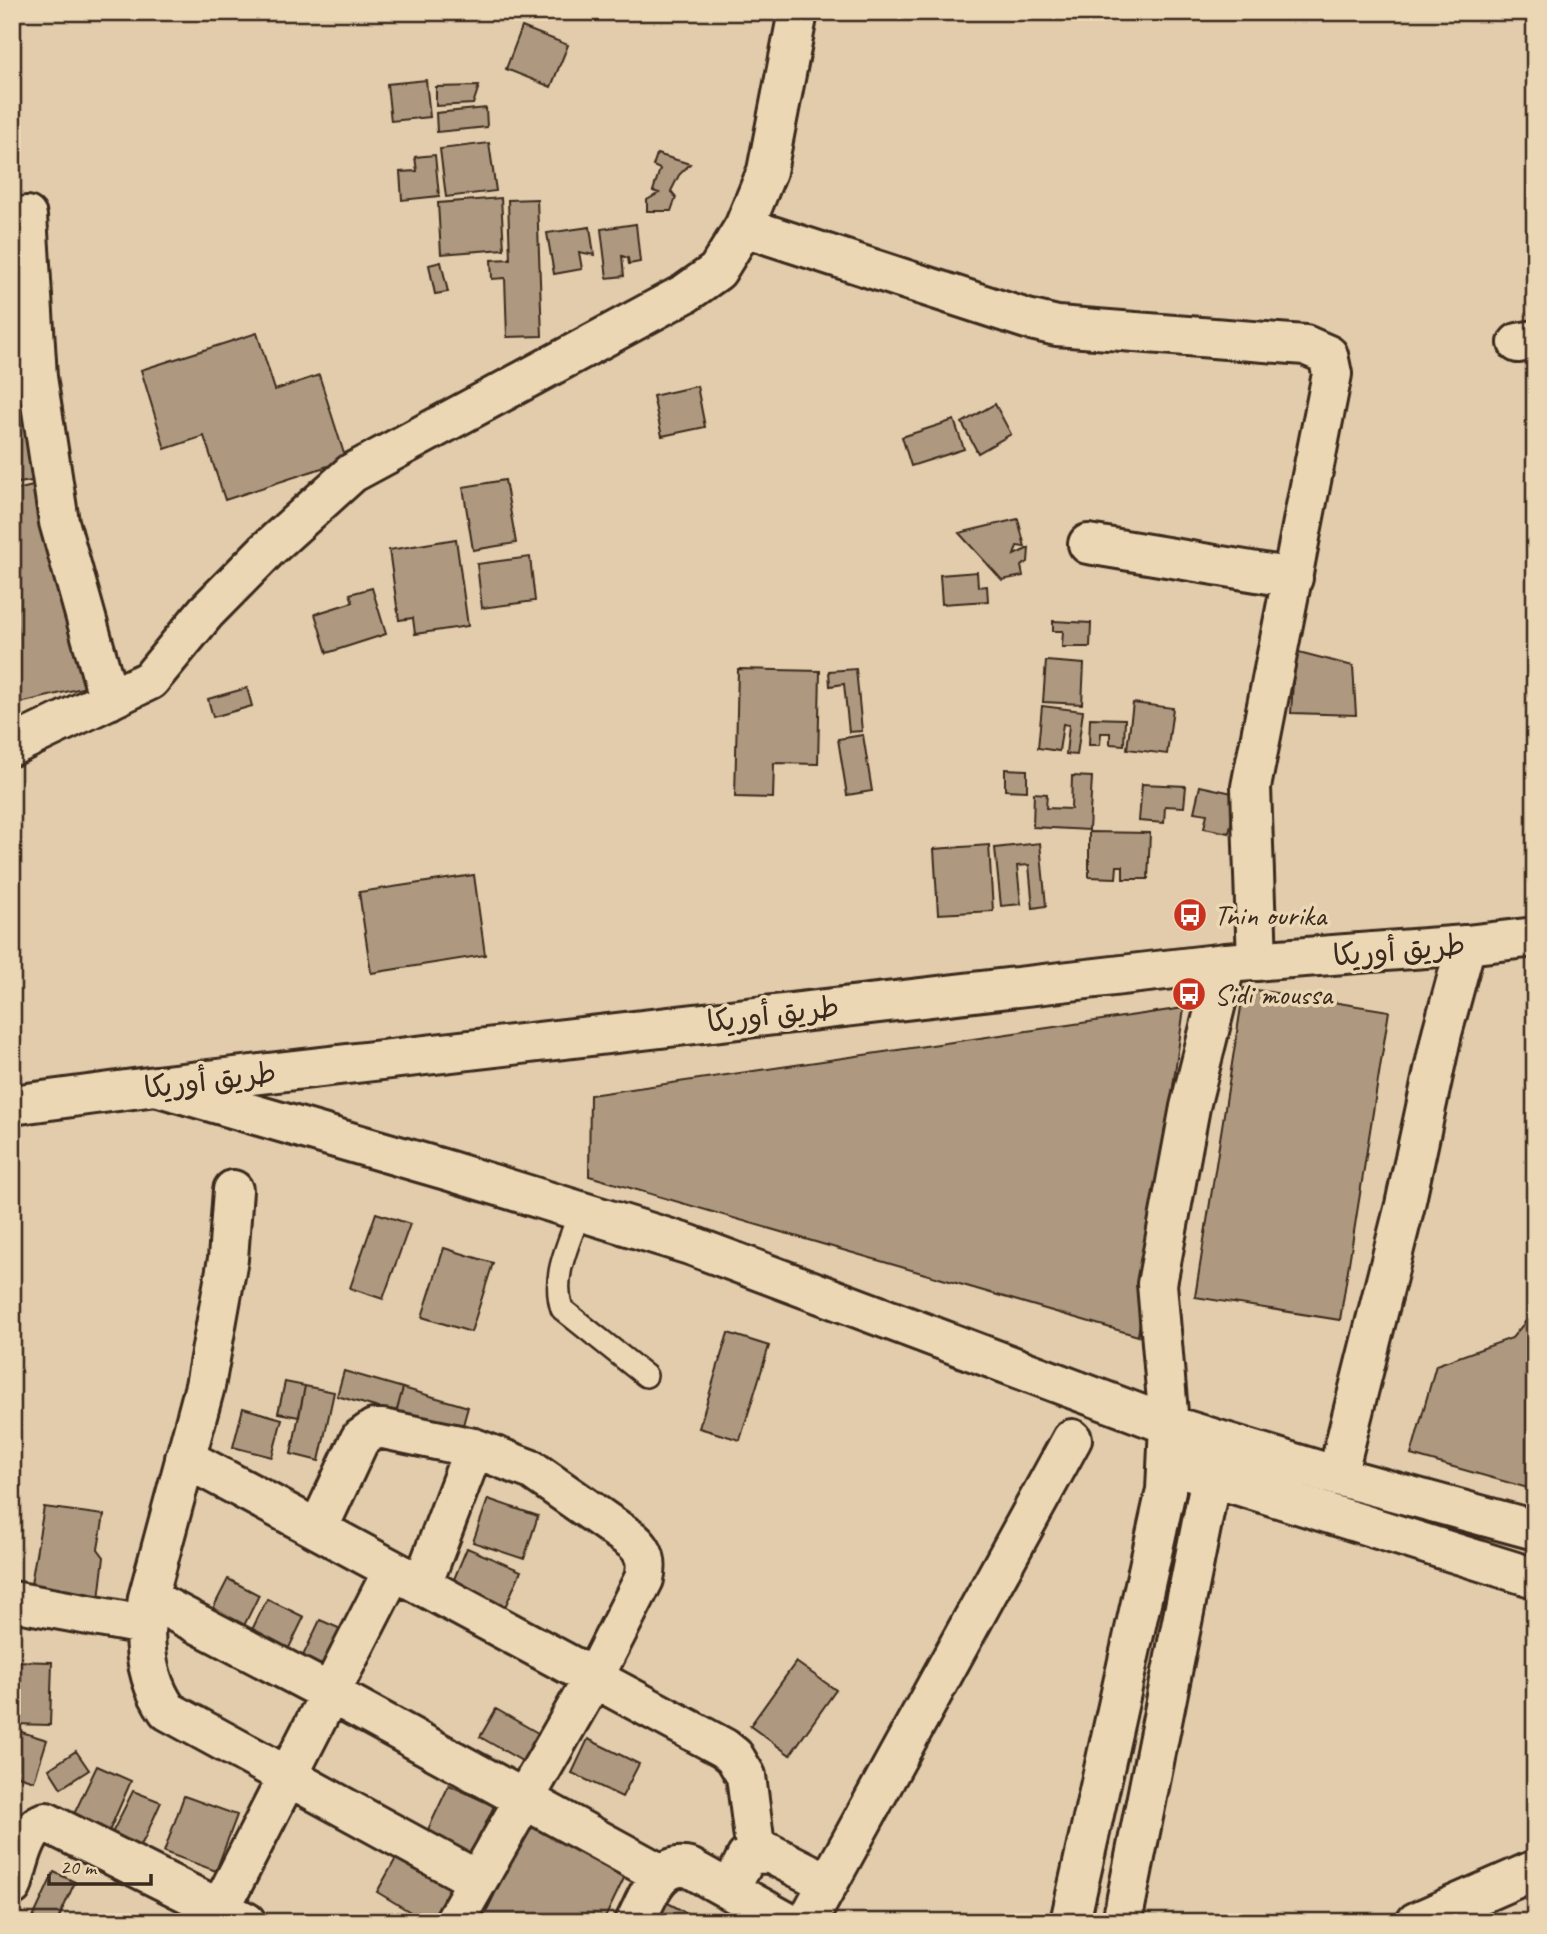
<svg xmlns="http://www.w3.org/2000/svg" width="1547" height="1934" font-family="Caveat,'Playpen Sans Arabic',sans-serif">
<rect width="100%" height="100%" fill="#e2ccac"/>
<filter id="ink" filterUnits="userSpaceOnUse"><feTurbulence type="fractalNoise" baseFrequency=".0143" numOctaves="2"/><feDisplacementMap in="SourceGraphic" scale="14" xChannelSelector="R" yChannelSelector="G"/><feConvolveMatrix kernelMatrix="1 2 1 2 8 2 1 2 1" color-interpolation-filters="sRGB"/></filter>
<g filter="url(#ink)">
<path fill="#ae9980" stroke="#3b2a1e" stroke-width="2" d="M522,27l46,18 -17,42 -45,-18z
M426,80l4,37 -39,4 -4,-37z
M479,86l-6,18 -37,2v-19z
M486,108l1,19 -50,5 -1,-19z
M489,143l7,48 -50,6 -6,-48z
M657,154l33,10 -11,11 -8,16 5,6 -5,14h-24v-11l12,-7 -6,-2 7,-22 -7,-3z
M435,155l4,41 -37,4 -2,-28 17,-1 -2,-14z
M501,198l3,51 -63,5 -3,-51z
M537,199l5,137 -35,1 -2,-59 -13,1 -1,-19 19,-1 -2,-59z
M636,224l4,38 -11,2 -1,-6 -6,-2 2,20 -17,2 -6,-49z
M590,227l4,28 -15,-3 3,17 -28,5 -7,-41z
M441,262l7,30 -13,2 -6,-29z
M12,313l27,167 -27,4z
M257,333l18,57 44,-15 27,85 -121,40 -21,-64 -39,13 -24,-79z
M697,386l8,41 -43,9 -9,-40z
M995,404l16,30 -33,19 -16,-30z
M954,420l10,29 -53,17 -9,-29z
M505,480l11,63 -43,7 -10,-63z
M37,485l49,202 -74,18v-214z
M1018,519l7,28 -8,-1 -3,9 15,-7 -1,14 -7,4 2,10 -21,4 -43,-47z
M456,539l12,87 -53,8 -2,-16 -14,2 -10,-70z
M530,557l5,44 -53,7 -5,-44z
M977,572l1,15 9,-1 1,15 -46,3 -2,-29z
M372,588l14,46 -59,19 -12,-39 38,-12 -3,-8z
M1053,621l38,2 -1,24h-28l1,-16h-10z
M1295,651l58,15 3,49 -65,-2z
M1046,661l38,3 -2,40 -39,-2z
M738,669l82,2 -2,93 -44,-1 -1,35 -38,-1z
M856,669l6,62 -13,1 -5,-48 -14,2 -1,-15z
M247,688l5,18 -39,11 -5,-18z
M1133,703l40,5 -6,46 -40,-5z
M1042,706l41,5 -6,44 -11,-1 3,-29 -6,-1 -4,27 -21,-3z
M1090,718l35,1 -1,26 -14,-1v-11h-9l-1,12h-11z
M863,735l9,56 -25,4 -9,-56z
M1005,769l22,1v21l-22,-1z
M1072,776l20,1 -3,53 -56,-3 1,-34 13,1 -1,14 25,1z
M1142,784l44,2 -2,21 -19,-1 -1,17 -25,-2z
M1200,786l37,8 -8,39 -25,-5 3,-14 -13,-2z
M1089,832l61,1 -2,46h-25v-13h-6l-1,12 -27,-1z
M1040,843l6,63 -13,2 -4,-43 -12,1 4,38 -20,2 -6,-58z
M989,845l4,66 -55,3 -4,-65z
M474,875l11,80 -114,18 -12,-81z
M1244,988l145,23 -49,309 -145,-23z
M1184,1008l-46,328 -549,-160 1,-81z
M376,1213l34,11 -27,75 -33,-11z
M444,1248l49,15 -22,69 -49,-15z
M1535,1310v180l-124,-35 25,-90 76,-27z
M728,1333l41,13 -29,94 -41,-12z
M344,1371l59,17 -7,25 -59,-17z
M285,1382l20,4 -6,31 -21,-4z
M305,1386l29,6 -15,69 -28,-7z
M403,1388l65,19 -7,25 -65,-19z
M243,1408l39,11 -10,38 -39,-10z
M488,1499l50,17 -14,43 -51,-17z
M44,1507l60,8 -6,34 6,8 -5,42 -68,-15z
M467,1548l54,23 -19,43 -53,-23z
M228,1579l31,16 -20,41 -32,-16z
M267,1599l37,18 -20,41 -37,-18z
M320,1620l21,9 -19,43 -22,-10z
M12,1661l40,1 -2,63 -38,-1z
M796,1662l40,28 -46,65 -40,-29z
M496,1709l49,28 -16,28 -49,-28z
M12,1729l35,11 -13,41 -22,-7z
M588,1739l51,25 -17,33 -50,-24z
M76,1751l13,19 -28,18 -12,-19z
M97,1766l34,15 -24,55 -34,-20z
M449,1785l45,21 -25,53 -45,-21z
M133,1791l28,11 -17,38 -13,13 -23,-12z
M184,1796l53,19 -21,56 -52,-19z
M530,1822l98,48 -25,52h-33l-15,-7 -4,7h-70z
M399,1853l59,34 -20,35h-11l-50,-30z
M54,1872l21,10 -18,40h-26z
M664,1901l40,21h-51z"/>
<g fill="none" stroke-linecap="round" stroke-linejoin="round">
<g stroke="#3b2a1e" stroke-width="26">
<path id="lane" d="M580,1211c-11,33 -29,65 -18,98l84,67"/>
</g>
<g stroke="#3b2a1e" stroke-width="44">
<path id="street" d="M27,216l10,161 22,145 50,178
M744,227l283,92 30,7 248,19 23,10 4,19 -81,413 6,174
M1518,343l17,-3
M1088,544l205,34
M12,746l138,-66 56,-68 62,-63 84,-76 334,-180 31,-22 27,-44 23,-56 31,-159
M156,1086l294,85 240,74 479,180 168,51 198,54
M233,1190l-5,69 -23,127 -57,212c-6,39 -4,80 20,113l309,169
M185,1458l539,290 10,8 12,20 10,78
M1186,1469l349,109
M1337,1476l68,-271 37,-172 24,-88
M318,1529l42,-90 14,-10h9l91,19 58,22 100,70c13,11 16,22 12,39l-50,98 -140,245
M422,1585l52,-137
M148,1598l182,95 331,181
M12,1601l132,24
M740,1870l6,-12 10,-4 13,-1 59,30
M12,1886c6,-19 13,-61 34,-64l200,100
M221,1907l172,-337
M635,1922c12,-23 23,-62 55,-54l97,54
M807,1922l265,-483
M1070,1922l96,-432 3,-65 -12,-141 33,-177 36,-144
M1122,1922l89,-445
M1416,1922l119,-52"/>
</g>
<g stroke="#3b2a1e" stroke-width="44">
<path id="secondary" d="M12,1105l144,-19 1070,-123 240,-18 69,-8"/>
</g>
<use href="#lane" stroke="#ecd7b5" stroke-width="21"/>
<use href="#street" stroke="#ecd7b5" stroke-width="38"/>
<use href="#secondary" stroke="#ecd7b5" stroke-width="38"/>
</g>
</g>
<defs>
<g id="bus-disc" transform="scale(1.75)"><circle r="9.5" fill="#c8321e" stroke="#ecd7b5"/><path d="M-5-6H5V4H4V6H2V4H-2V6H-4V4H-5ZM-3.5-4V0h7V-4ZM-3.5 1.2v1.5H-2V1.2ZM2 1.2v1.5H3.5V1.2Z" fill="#fff"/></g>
</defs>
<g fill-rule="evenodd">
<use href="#bus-disc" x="1190" y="915"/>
<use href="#bus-disc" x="1189" y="994"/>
</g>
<g text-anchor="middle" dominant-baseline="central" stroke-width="7" stroke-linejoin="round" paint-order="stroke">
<g font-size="30" fill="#3b2a1e" stroke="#ecd7b5" text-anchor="start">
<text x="1214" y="915">Tnin ourika</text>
<text x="1214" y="994">Sidi moussa</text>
</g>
<g font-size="30" fill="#3b2a1e" stroke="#ecd7b5">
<text transform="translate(1399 950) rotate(-5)">طريق أوريكا</text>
<text transform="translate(773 1014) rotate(-7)">طريق أوريكا</text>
<text transform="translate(210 1080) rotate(-7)">طريق أوريكا</text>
</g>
</g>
<rect width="1547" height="1934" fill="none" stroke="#ecd7b5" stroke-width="42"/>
<rect x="21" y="21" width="1505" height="1892" fill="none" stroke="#3b2a1e" stroke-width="2.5" filter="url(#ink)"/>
<path d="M49 1874v10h102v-10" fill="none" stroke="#3b2a1e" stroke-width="3.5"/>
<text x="60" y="1874" font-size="21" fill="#3b2a1e" stroke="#ecd7b5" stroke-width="5" paint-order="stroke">20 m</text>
</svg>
